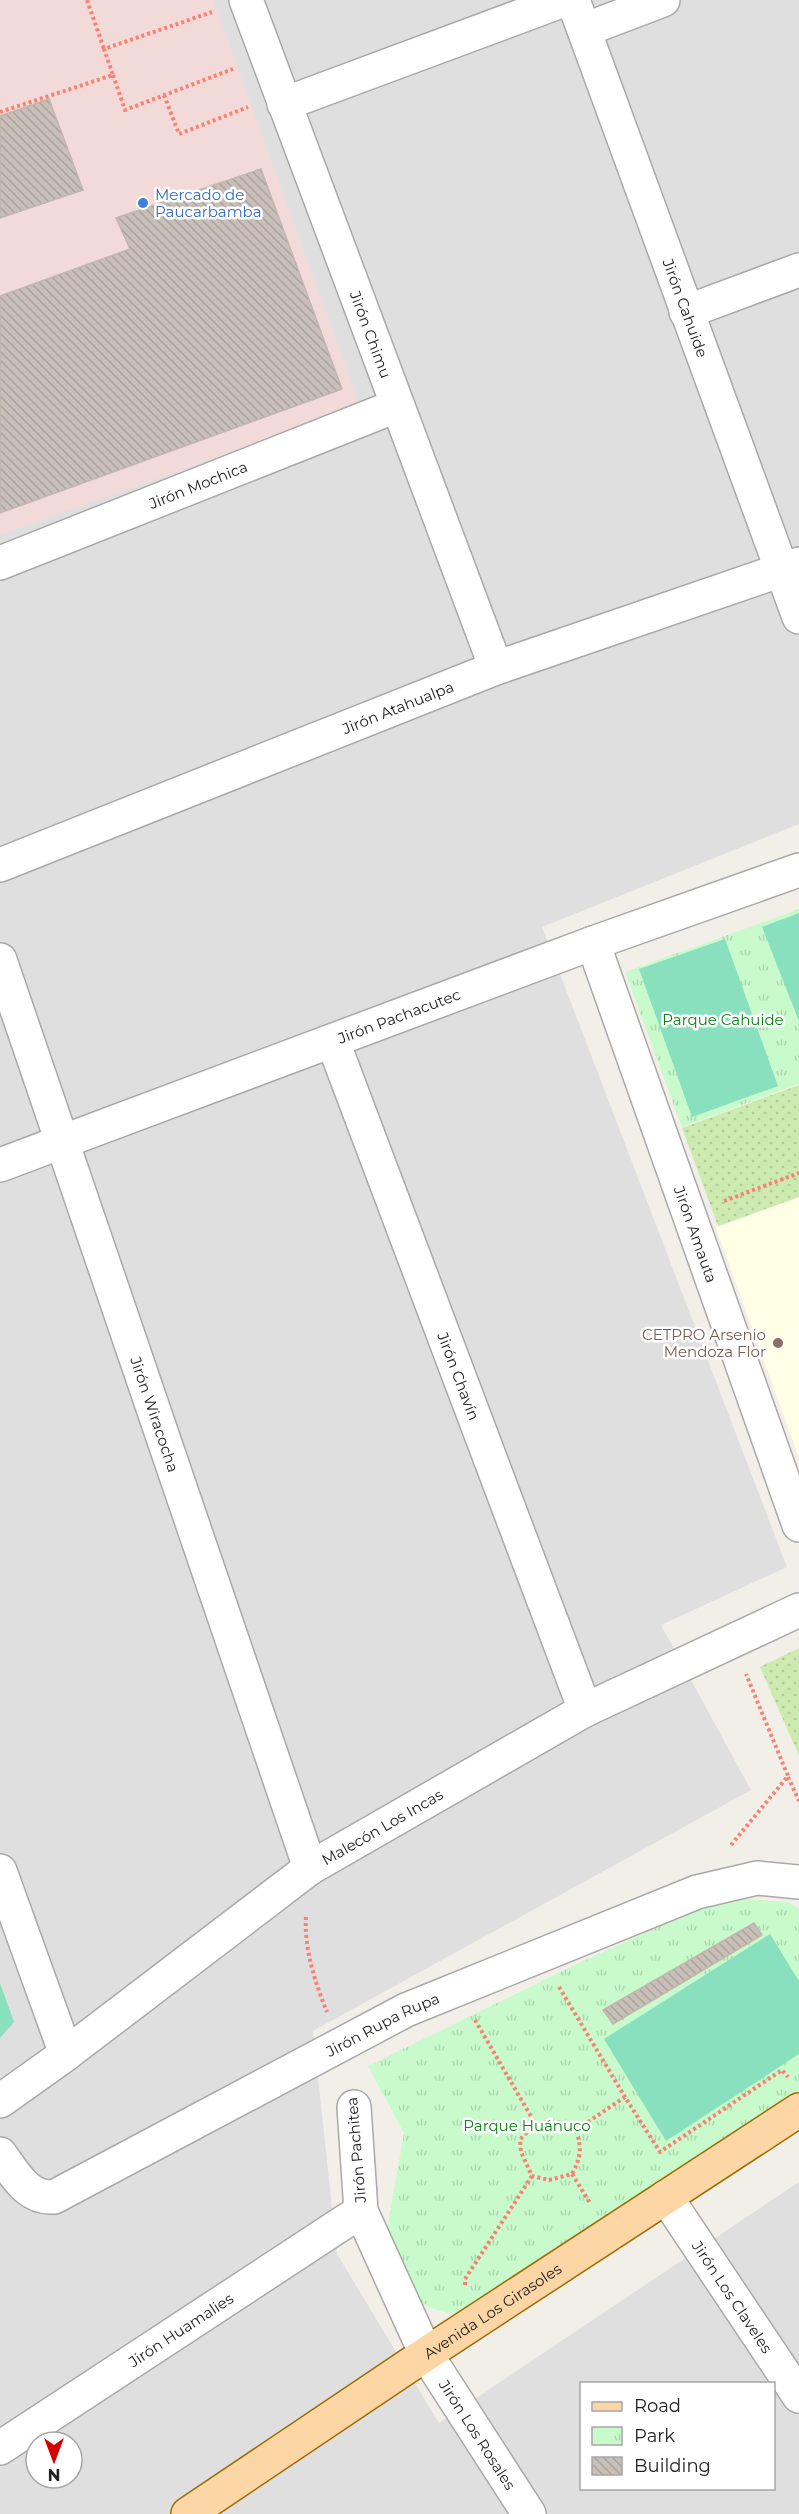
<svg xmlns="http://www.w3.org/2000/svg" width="799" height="2514" font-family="Montserrat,sans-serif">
<defs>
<pattern id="grass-dots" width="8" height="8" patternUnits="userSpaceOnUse" patternTransform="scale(1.5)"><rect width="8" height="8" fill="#cdebb0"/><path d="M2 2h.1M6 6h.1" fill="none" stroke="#b0c997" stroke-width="1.8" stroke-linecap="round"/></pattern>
<pattern id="park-tufts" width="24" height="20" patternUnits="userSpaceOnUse" patternTransform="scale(1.5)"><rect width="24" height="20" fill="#c8facc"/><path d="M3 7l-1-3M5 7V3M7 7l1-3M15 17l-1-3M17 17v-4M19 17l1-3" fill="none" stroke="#acd6af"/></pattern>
<pattern id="building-back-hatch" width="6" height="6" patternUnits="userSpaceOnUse" patternTransform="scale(1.5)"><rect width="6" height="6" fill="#c7bfb8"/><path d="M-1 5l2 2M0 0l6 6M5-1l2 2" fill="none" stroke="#aba49e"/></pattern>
</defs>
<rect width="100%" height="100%" fill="#f2efe9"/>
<path fill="#e0dfdf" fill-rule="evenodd" d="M0,0h799v824l-257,103 245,640 -126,58 90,165 -438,241 24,223 102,169 360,-241v332h-799zM582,2384h192v104h-192zM36,2442h36v36h-36z"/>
<path fill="#f2dad9" d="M0,0h213l147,406 -360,129z"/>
<path fill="#ffffe5" d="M799,1197v261l-83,-230z"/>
<path fill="url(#grass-dots)" d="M799,1085v112l-81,29 -36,-98z
M799,1648v108l-39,-89z"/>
<path fill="url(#park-tufts)" d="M799,909v175l-117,43 -57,-155z
M744,1899l44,3 11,7v185l-331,218 -21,1 -16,-5 -17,-11 -27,-67 17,-97 -36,-67 211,-103 132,-60z"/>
<path fill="#88e0be" d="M799,913v108l-37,-94z
M725,939l53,147 -86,31 -53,-148z
M770,1934l29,47v73l-133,87 -62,-102z
M0,1983l14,39 -14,16z"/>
<path fill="url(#building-back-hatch)" stroke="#c4b6ab" stroke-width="1.5" d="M49,99l34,91 -83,28v-102z
M261,169l81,220 -342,124v-217l130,-47 -14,-31z
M754,1923l8,12 -149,89 -10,-14z"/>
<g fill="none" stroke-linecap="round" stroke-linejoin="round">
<g stroke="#a9a9a9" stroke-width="36">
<g id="minor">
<path id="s1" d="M246,0l250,668"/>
<path id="s2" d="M573,0l226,617"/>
<path d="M584,30l79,-30"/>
<path d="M284,104l280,-104"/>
<path d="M686,312l113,-42"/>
<path id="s3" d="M0,563l396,-157"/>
<path id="s4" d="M0,865l496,-197 303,-104"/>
<path id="s5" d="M593,943l206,582"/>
<path id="s6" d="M0,960l310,908"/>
<path id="s7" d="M333,1042l252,668"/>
<path id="s8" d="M0,1165l593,-222 206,-73"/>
<path d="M0,1871l66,183"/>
<path id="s9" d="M0,2101l66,-47 244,-186 275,-158 214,-100"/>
<path id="s10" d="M354,2107l7,104 65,143 103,160"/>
<path id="s11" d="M0,2154c15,20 27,45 54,43l352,-187 291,-118 60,-14 42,4"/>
<path id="s12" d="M666,2197l133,199"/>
<path id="s13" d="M0,2448l361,-237"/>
</g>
</g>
<g stroke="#a06b00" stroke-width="36">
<g id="major">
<path id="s14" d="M188,2514l238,-160 373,-244"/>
</g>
</g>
<path stroke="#fa8072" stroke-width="4" stroke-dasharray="3 3" stroke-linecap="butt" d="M87,0l17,49
M113,75l12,35 108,-41
M164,95l15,39 69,-27
M0,112l113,-37 -9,-26 108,-37
M724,1201l75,-28
M788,1777l11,24
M731,1845l57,-69 -42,-102
M306,1917c-2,31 9,66 21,95
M559,1987l66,110
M475,2020l61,105
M576,2130c-20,-15 -42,-9 -56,10l1,12 11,24 17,4 23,-6c9,-17 10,-26 4,-44l49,-33 35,55 122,-82 6,7
M572,2174l18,29
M465,2285v-6l67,-103"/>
<use href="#minor" stroke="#fff" stroke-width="33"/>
<use href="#major" stroke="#fcd6a4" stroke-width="33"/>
</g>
<circle fill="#3f7fe0" stroke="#fff" stroke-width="2" cx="143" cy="203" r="6"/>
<circle fill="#8d6e63" stroke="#fff" stroke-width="2" cx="778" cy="1343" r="6"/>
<g text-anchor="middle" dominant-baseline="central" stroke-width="5" stroke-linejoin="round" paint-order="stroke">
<g font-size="15" fill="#366cbe" stroke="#fff" text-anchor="start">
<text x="155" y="194">Mercado de<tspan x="155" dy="17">Paucarbamba</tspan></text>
</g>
<g font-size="15" fill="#222" stroke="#fff">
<text stroke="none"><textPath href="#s2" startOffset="328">Jirón Cahuide</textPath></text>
<text stroke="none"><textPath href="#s1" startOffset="357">Jirón Chimu</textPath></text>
<text stroke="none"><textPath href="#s3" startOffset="213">Jirón Mochica</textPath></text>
<text stroke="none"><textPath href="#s4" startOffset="428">Jirón Atahualpa</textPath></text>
<text stroke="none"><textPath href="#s8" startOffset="426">Jirón Pachacutec</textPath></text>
<text stroke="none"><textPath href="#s5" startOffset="309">Jirón Amauta</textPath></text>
<text stroke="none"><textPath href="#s7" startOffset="357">Jirón Chavín</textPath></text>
<text stroke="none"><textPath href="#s6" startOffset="480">Jirón Wiracocha</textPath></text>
<text stroke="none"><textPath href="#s9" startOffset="471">Malecón Los Incas</textPath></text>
<text stroke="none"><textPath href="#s11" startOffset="444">Jirón Rupa Rupa</textPath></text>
<text transform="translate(356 2150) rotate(-95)">Jirón Pachitea</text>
<text stroke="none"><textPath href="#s12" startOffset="120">Jirón Los Claveles</textPath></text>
<text stroke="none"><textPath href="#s14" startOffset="366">Avenida Los Girasoles</textPath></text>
<text stroke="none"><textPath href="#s13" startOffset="216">Jirón Huamalies</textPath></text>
<text stroke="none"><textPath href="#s10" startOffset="357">Jirón Los Rosales</textPath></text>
</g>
<g font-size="15" fill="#0c8416" stroke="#fff">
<text x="723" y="1019">Parque Cahuide</text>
<text x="527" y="2125">Parque Huánuco</text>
</g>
<g font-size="15" fill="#785e54" stroke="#fff" text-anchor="end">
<text x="766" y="1334">CETPRO Arsenio<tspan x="766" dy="17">Mendoza Flor</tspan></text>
</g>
</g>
<rect x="580" y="2382" width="195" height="108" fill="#ffffff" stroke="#a7a7a7" stroke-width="1.5"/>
<rect x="592" y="2402" width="30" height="9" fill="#fcd6a4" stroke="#a7a7a7" stroke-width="1.5"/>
<text x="634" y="2412" font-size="18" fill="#222222">Road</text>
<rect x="592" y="2427" width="30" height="18" fill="url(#park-tufts)" stroke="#a7a7a7" stroke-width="1.5"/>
<text x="634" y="2442" font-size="18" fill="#222222">Park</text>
<rect x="592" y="2457" width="30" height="18" fill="url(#building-back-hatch)" stroke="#a7a7a7" stroke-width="1.5"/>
<text x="634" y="2472" font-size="18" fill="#222222">Building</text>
<g transform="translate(54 2460) rotate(180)"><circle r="28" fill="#ffffff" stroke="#a7a7a7" stroke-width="1.5"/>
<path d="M0-4.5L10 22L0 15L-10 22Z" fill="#d40000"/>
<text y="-9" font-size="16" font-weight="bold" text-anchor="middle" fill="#222222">N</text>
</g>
</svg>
